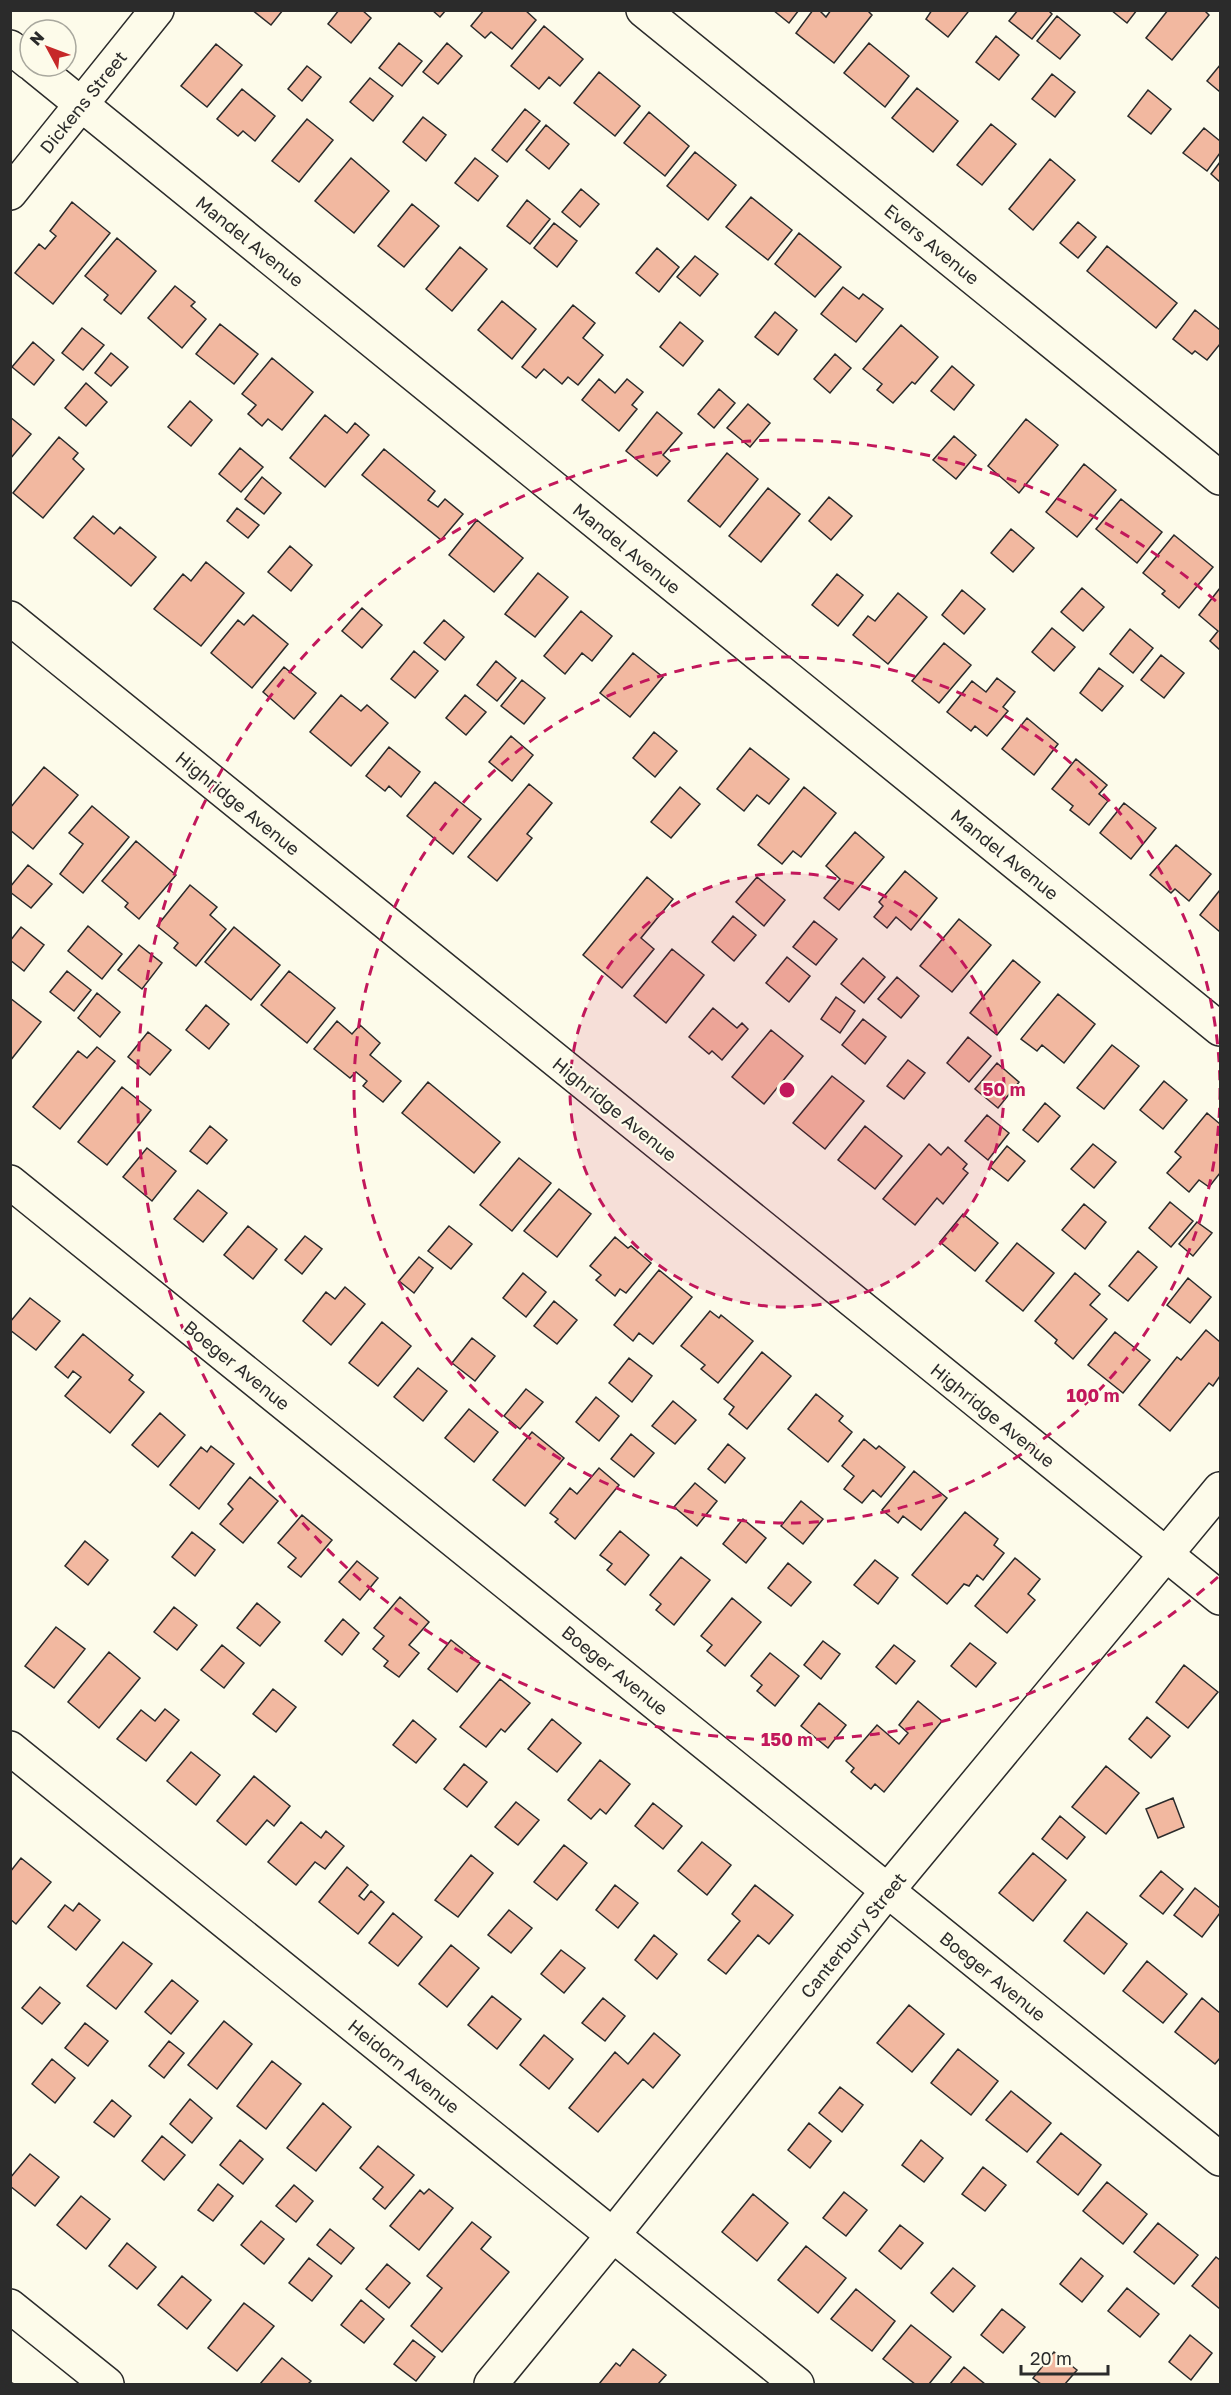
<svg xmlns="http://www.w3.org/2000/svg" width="1231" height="2395" font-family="'Golos Text',sans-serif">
<rect width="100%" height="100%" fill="#fdfbea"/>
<path fill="#f2b8a0" stroke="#2b2b2b" stroke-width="1.5" d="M252,10h31l-12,15z
M339,10h23l9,8 -20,25 -23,-19z
M432,10h14l-6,7z
M484,10h41l11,10 -24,29 -21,-17 -6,6 -14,-12z
M773,10h26l-10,13z
M813,10h6l7,7 5,-7h36l5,5 -38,48 -38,-30z
M932,10h35l1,2 -20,25 -22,-18z
M1018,10h30l4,4 -20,25 -23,-18z
M1111,10h26l-10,13z
M1168,10h36l5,5 -37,45 -26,-22z
M1057,16l23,19 -20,24 -23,-18z
M544,26l39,33 -23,27 -11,-9 -10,12 -28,-23z
M996,36l23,19 -20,25 -23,-18z
M399,43l23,18 -20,25 -23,-18z
M447,43l15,13 -24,28 -15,-12z
M869,43l40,33 -24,31 -41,-34z
M216,44l26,21 -35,42 -26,-21z
M1220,65v27l-13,-11z
M307,66l14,11 -19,24 -14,-12z
M599,72l41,34 -25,30 -41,-33z
M1052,74l23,18 -20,25 -23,-18z
M370,78l23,18 -20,25 -23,-19z
M917,88l41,33 -25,31 -41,-34z
M242,89l33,27 -20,25 -12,-10 -5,5 -21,-17z
M1148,90l23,19 -20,25 -23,-18z
M525,109l15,12 -33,41 -15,-12z
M649,112l40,34 -24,30 -41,-33z
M423,117l23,18 -20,26 -23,-19z
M307,119l26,21 -34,42 -27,-21z
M991,124l25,20 -34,41 -25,-20z
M546,125l23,19 -20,25 -23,-19z
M1204,128l16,13v12l-13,18 -24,-18z
M695,152l41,33 -28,35 -41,-34z
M351,158l38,33 -35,42 -39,-32z
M475,158l23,18 -20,25 -23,-18z
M1050,159l25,21 -42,50 -24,-21z
M1220,162v20l-9,-8z
M581,189l18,15 -19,23 -18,-15z
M751,197l41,33 -24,30 -42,-33z
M527,200l23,19 -20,25 -23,-18z
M72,202l38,31 -57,71 -38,-31 24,-29 6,5 11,-13 -6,-5z
M412,204l27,22 -35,41 -26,-21z
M1078,222l18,15 -18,21 -18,-15z
M554,223l23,18 -20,26 -23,-19z
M799,233l42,34 -26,30 -40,-33z
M117,238l39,33 -35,43 -17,-14 4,-5 -23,-19z
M1107,246l70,57 -21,25 -69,-57z
M460,247l27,22 -35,42 -26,-22z
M657,248l22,19 -20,25 -23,-19z
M695,256l23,18 -18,22 -23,-19z
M175,286l20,16 -4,4 15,13 -24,29 -34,-30z
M843,287l16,12 4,-5 20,15 -27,33 -35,-28z
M502,301l34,28 -24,30 -34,-29z
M573,305l22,18 -12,15 20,17 -25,30 -10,-8 -6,7 -18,-15 -8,9 -14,-11z
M1195,310l25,20v14l-13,16 -12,-9 -3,3 -19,-15z
M775,312l22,18 -19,25 -23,-18z
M680,322l23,19 -20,25 -23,-19z
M220,324l38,30 -24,30 -38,-30z
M901,325l37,32 -23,27 -3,-2 -19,21 -16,-13 5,-6 -19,-15z
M82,328l22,17 -21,25 -21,-17z
M33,342l21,18 -20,25 -22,-18z
M111,353l17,14 -17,19 -16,-13z
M835,354l16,14 -21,25 -16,-14z
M272,358l41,34 -31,38 -14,-11 -6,7 -14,-12 8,-9 -14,-11z
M952,366l22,19 -20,25 -23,-19z
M599,379l16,14 12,-14 16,13 -11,13 5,4 -18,22 -37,-31z
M86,383l21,19 -21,24 -21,-18z
M719,389l16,14 -21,25 -16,-14z
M190,401l22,19 -21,26 -23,-19z
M748,404l22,19 -20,24 -23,-19z
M657,412l25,21 -19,22 7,6 -13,15 -31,-25z
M325,415l22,18 8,-10 14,12 -44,52 -35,-29z
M10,417l21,17 -21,25z
M1026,419l32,26 -39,48 -31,-27z
M954,436l22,19 -20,24 -23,-19z
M59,437l19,16 -5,6 11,10 -41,49 -30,-25z
M240,448l23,19 -22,25 -22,-18z
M384,449l51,42 -7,9 10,7 7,-8 18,15 -22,26 -79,-65z
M727,453l31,26 -38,48 -32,-26z
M1084,464l32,26 -39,47 -31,-25z
M262,477l19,16 -17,21 -19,-15z
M768,488l32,26 -39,48 -32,-26z
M829,497l23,19 -21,24 -22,-19z
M1121,499l41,33 -25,31 -41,-34z
M237,508l22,17 -11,13 -21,-17z
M93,516l21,18 6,-7 36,30 -25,29 -57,-48z
M477,520l46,38 -29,34 -45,-37z
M1011,529l23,19 -21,24 -22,-19z
M1174,535l39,32 -34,41 -17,-14 3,-3 -22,-18z
M290,546l22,19 -21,26 -23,-19z
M206,562l38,31 -43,53 -47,-37 29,-35 8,7z
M538,573l30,24 -33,40 -30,-23z
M837,574l26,21 -25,31 -26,-21z
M1082,588l22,19 -21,24 -22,-19z
M1220,588v62l-10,-9 8,-10 -19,-16z
M962,590l23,19 -21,25 -22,-19z
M898,593l29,24 -39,47 -35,-29 15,-19 7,5z
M362,608l20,17 -20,23 -20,-17z
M581,611l31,25 -20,25 -10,-8 -17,21 -21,-18z
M253,615l35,29 -36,44 -41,-35 27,-33 6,5z
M444,620l20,17 -19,23 -21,-17z
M1052,628l23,19 -21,24 -22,-19z
M1130,629l23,19 -20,25 -23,-19z
M944,643l27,22 -32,38 -27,-22z
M414,651l24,20 -23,27 -24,-19z
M633,653l30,24 -33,40 -30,-24z
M1161,655l23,18 -20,25 -23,-18z
M496,661l20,17 -19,23 -20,-16z
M284,667l32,26 -22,26 -31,-27z
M1099,668l24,18 -21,25 -22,-18z
M997,678l18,14 -12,15 5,4 -21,25 -12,-10 -4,5 -24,-19 25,-31 14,11z
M522,680l23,18 -21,26 -23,-18z
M341,695l20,16 6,-6 21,18 -37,43 -41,-34z
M465,695l21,17 -20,23 -20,-17z
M1027,718l31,26 -24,31 -32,-26z
M654,732l23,19 -22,26 -22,-19z
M511,736l22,19 -21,26 -23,-19z
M389,747l31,25 -19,25 -12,-11 -4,5 -19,-15z
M750,748l39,31 -20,25 -12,-9 -13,16 -27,-22z
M1076,759l31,26 -8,9 9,7 -19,24 -19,-15 3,-4 -21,-17z
M44,767l34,28 -45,54 -23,-19v-22z
M435,782l46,37 -28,35 -46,-38z
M529,784l23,19 -25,31 5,4 -35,43 -29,-24z
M680,787l20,17 -29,34 -20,-16z
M804,787l32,26 -35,44 -8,-6 -11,13 -24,-19z
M1124,803l32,25 -25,31 -31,-26z
M92,806l37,31 -46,56 -23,-19 23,-30 -14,-11z
M855,832l29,25 -45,53 -15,-12 16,-19 -14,-13z
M136,841l40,34 -37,44 -14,-12 3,-4 -26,-22z
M1176,845l35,29 -22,27 -14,-12 -4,4 -21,-18z
M28,865l24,19 -21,24 -21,-16v-5z
M905,871l32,27 -26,32 -15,-13 -9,11 -13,-11 9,-11 -4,-4z
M647,877l26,22 -32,39 13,11 -32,39 -39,-33z
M757,877l28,23 -21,26 -28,-24z
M190,885l27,22 -7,8 16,14 -30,37 -22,-18 4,-5 -21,-17z
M1220,890v42l-20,-17z
M733,916l23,19 -22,26 -22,-19z
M959,919l32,26 -39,47 -32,-26z
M814,921l23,18 -21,26 -23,-18z
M88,926l34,28 -20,25 -34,-28z
M21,927l23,18 -20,26 -14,-11v-19z
M234,927l46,38 -29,35 -46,-38z
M139,945l23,18 -20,26 -24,-19z
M672,949l32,26 -38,48 -32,-27z
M787,957l23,19 -21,26 -23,-19z
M863,958l22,19 -21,26 -23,-19z
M1013,960l27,22 -43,53 -27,-22z
M67,971l24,19 -17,21 -24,-19z
M289,971l46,37 -28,35 -46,-38z
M897,977l22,19 -18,22 -23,-19z
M97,993l23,19 -20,25 -22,-19z
M1058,994l37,30 -31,39 -22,-18 -5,6 -16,-12z
M836,997l19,14 -15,22 -19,-14z
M10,998l31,24 -31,39z
M206,1005l23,19 -20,25 -23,-19z
M713,1008l24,20 5,-5 6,6 -26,31 -10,-9 -3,3 -20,-17z
M863,1019l23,18 -21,27 -23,-19z
M337,1021l15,13 8,-9 20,18 -10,12 31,26 -18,21 -20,-16 4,-5 -11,-9 -6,6 -36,-29z
M771,1030l32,26 -39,48 -32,-27z
M148,1032l23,18 -21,25 -22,-18z
M968,1037l23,19 -22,26 -22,-19z
M1112,1045l27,21 -35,43 -27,-21z
M97,1047l18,14 -55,68 -27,-22 45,-56 9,7z
M908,1060l17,13 -21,26 -17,-13z
M997,1063l22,19 -21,26 -23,-19z
M832,1076l32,25 -39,48 -32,-26z
M1164,1081l23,19 -24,29 -23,-19z
M428,1082l72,60 -26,31 -72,-60z
M122,1087l29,23 -44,55 -29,-23z
M1045,1103l15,13 -22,26 -15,-12z
M1207,1113l13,11v49l-11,14 -10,-7 -10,12 -22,-19 14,-16 -6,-5z
M987,1115l22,18 -21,27 -23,-19z
M210,1126l17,14 -20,24 -17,-13z
M865,1126l37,30 -27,33 -37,-29z
M929,1144l12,11 7,-8 19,17 -4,5 5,4 -25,31 -6,-6 -22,27 -32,-26z
M1093,1144l23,18 -22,26 -23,-19z
M1007,1146l18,15 -17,20 -18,-14z
M147,1148l29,23 -24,30 -29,-24z
M519,1158l32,25 -39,48 -32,-26z
M559,1189l32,25 -34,43 -33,-26z
M198,1190l29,23 -24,29 -29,-23z
M1170,1202l23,19 -22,26 -22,-19z
M1084,1204l22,18 -21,27 -23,-19z
M963,1214l35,29 -23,28 -35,-29z
M1197,1222l15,11 -19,23 -14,-12z
M248,1226l29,23 -24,30 -29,-24z
M449,1226l23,18 -21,25 -23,-18z
M305,1236l17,13 -20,25 -17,-14z
M615,1237l13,11 3,-2 20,17 -25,30 -6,-4 -5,7 -19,-16 5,-5 -11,-9z
M1017,1243l37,30 -31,38 -37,-30z
M1138,1251l19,16 -29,34 -19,-15z
M419,1257l14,11 -19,25 -15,-12z
M659,1270l33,27 -39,47 -14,-11 -6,8 -19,-16z
M523,1273l23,19 -20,25 -23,-19z
M1075,1273l25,21 -10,11 17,14 -34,40 -18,-16 2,-3 -22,-19z
M1188,1278l23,19 -21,26 -23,-18z
M345,1287l20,17 -34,41 -28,-24 23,-29 9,7z
M30,1298l30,23 -24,29 -26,-20v-8z
M554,1301l23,19 -20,24 -23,-18z
M710,1311l9,7 2,-3 32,26 -35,42 -17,-14 4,-4 -24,-19z
M382,1322l29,24 -33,40 -29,-23z
M1206,1330l14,12v34l-7,10 -4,-3 -39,48 -31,-26 38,-48 4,3z
M1115,1332l35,28 -27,33 -35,-28z
M83,1334l50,41 -4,5 15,12 -34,41 -45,-37 16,-19 -8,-6 -5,7 -13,-11z
M472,1338l23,18 -20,25 -23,-18z
M762,1352l29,24 -44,53 -18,-15 5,-7 -10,-8z
M629,1358l23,18 -20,26 -23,-19z
M418,1368l29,23 -24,30 -29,-24z
M526,1389l17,13 -23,27 -16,-13z
M816,1394l27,22 -4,5 13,11 -24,30 -40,-33z
M596,1397l23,19 -20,25 -23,-19z
M673,1401l23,19 -21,24 -23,-18z
M469,1409l29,23 -24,30 -29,-24z
M160,1413l25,22 -27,32 -26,-22z
M532,1432l32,26 -39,48 -32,-26z
M631,1434l23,19 -20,24 -23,-18z
M864,1439l12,10 3,-3 26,21 -24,30 -8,-7 -11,13 -18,-14 10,-13 -12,-10z
M728,1444l17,14 -20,25 -17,-14z
M211,1446l23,18 -35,45 -29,-24 31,-38 6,5z
M599,1468l20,17 -44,54 -20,-17 3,-3 -8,-6 20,-25 7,6z
M914,1471l33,27 -26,32 -18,-14 -5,7 -16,-13z
M250,1477l28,24 -35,42 -23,-19 13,-15 -5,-5z
M695,1483l22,18 -20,25 -23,-19z
M801,1501l22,18 -20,25 -22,-18z
M965,1512l33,27 -4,6 10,8 -21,27 -6,-5 -8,11 -5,-2 -17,20 -35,-29z
M302,1515l30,25 -31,37 -13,-10 8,-9 -18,-15z
M743,1519l23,19 -20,25 -23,-19z
M620,1531l29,24 -24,30 -18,-15 5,-6 -12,-9z
M192,1532l23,18 -20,26 -23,-19z
M85,1541l23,19 -20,25 -23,-19z
M681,1557l29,23 -36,45 -18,-15 5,-6 -11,-9z
M1015,1558l25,21 -12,15 7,6 -28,33 -32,-27z
M875,1560l23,18 -20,26 -24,-19z
M357,1561l21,17 -18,22 -21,-18z
M788,1563l23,19 -20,24 -23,-18z
M400,1597l29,25 -20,23 10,8 -20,24 -15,-11 4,-5 -15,-12 11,-13 -10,-8z
M732,1598l29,24 -36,44 -18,-15 5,-6 -11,-9z
M257,1603l23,19 -20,24 -23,-18z
M174,1607l23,18 -20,25 -23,-18z
M343,1619l16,14 -17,22 -17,-14z
M56,1627l29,22 -31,39 -29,-22z
M451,1640l29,23 -23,29 -29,-23z
M823,1641l17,13 -19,25 -17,-14z
M970,1643l26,20 -20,24 -25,-21z
M222,1645l22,18 -20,25 -23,-18z
M894,1645l21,16 -19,23 -20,-17z
M109,1652l31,26 -41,50 -31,-26z
M770,1653l29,23 -24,30 -18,-15 5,-6 -11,-9z
M1184,1665l34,27 -30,36 -32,-26z
M500,1679l30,24 -25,29 -4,-3 -15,18 -26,-20z
M273,1689l23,18 -20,25 -23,-18z
M918,1701l24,20 -58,71 -9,-8 -4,5 -20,-17 3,-4 -8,-7 31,-36 22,19 9,-11 -9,-8z
M819,1703l27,22 -18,23 -27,-22z
M165,1709l14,11 -33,41 -29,-22 24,-29 14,11z
M1147,1717l23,19 -19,22 -22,-19z
M552,1719l29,24 -24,29 -29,-23z
M413,1720l23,19 -20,24 -23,-18z
M191,1752l29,23 -24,30 -29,-24z
M600,1760l30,24 -24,30 -6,-5 -9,10 -23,-19z
M464,1764l23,18 -20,25 -23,-18z
M1106,1766l33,27 -33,41 -34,-27z
M254,1776l36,30 -16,20 -7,-6 -21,25 -29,-24z
M1173,1798l11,29 -26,11 -12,-29z
M516,1802l23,18 -21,25 -23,-18z
M653,1803l29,23 -19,23 -28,-23z
M1060,1816l25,21 -18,22 -25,-20z
M301,1822l20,16 5,-7 18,15 -19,23 -10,-7 -19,23 -28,-23z
M702,1842l29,23 -24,30 -29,-24z
M564,1845l23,18 -30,37 -23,-18z
M1033,1853l33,27 -33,41 -34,-28z
M471,1855l22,18 -35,44 -23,-17z
M21,1858l30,24 -35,42 -6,-5v-47z
M347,1867l21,18 -9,11 5,4 7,-9 13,11 -26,32 -39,-32z
M1161,1871l22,18 -20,25 -23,-18z
M615,1885l23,18 -20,25 -22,-18z
M755,1885l38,30 -24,29 -11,-9 -32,39 -18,-14 32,-39 -8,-7z
M1195,1888l25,20v5l-18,24 -28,-22z
M79,1903l21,17 -24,30 -28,-23 17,-22 8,6z
M509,1910l23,18 -21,25 -23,-18z
M1087,1912l40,32 -23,30 -40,-33z
M393,1913l29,24 -24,29 -29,-23z
M654,1935l23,19 -20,25 -22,-19z
M123,1942l29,22 -36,45 -29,-23z
M451,1945l28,23 -32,39 -28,-23z
M561,1950l24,18 -21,25 -23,-19z
M1147,1961l40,33 -24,29 -40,-32z
M172,1980l26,21 -27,33 -26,-22z
M40,1987l20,16 -18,21 -20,-16z
M492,1996l29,23 -24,30 -29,-24z
M603,1998l22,18 -20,25 -23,-18z
M1202,1998l18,15v45l-5,6 -40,-32z
M909,2005l35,29 -32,38 -35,-29z
M224,2021l28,23 -35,45 -29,-24z
M85,2023l23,18 -20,25 -23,-18z
M654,2033l26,22 -27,33 -10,-9 -45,53 -29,-24 46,-56 13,12z
M544,2035l29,24 -24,30 -29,-24z
M169,2041l15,12 -20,25 -15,-12z
M958,2049l40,32 -27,34 -40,-32z
M52,2059l23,19 -20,25 -23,-19z
M272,2061l29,23 -35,45 -29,-23z
M840,2087l23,18 -21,27 -23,-19z
M1011,2091l40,32 -24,29 -41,-32z
M190,2099l22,19 -20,25 -22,-19z
M112,2100l19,16 -17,21 -20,-15z
M323,2103l28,24 -35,44 -29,-23z
M809,2123l22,18 -21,27 -22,-18z
M1061,2133l40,32 -23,30 -41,-33z
M162,2136l23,19 -21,25 -22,-19z
M240,2140l23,19 -20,25 -23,-19z
M921,2140l22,18 -19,24 -22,-17z
M378,2146l36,29 -29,34 -12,-10 10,-12 -23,-19z
M30,2154l29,23 -24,29 -25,-20v-8z
M983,2167l23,18 -21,26 -23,-17z
M1107,2182l40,32 -24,30 -40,-33z
M218,2184l15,12 -20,25 -15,-11z
M294,2185l19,16 -17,21 -20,-16z
M429,2189l24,19 -34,42 -29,-24 30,-36 4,4z
M844,2192l23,18 -21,26 -23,-18z
M753,2194l35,29 -31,38 -35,-29z
M81,2196l29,23 -24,30 -29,-24z
M261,2221l23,18 -20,25 -23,-19z
M472,2222l19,15 -10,12 28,23 -67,80 -31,-26 31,-38 -15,-12z
M1158,2223l40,32 -24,29 -40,-32z
M900,2225l23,18 -22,26 -22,-18z
M330,2229l24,19 -13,16 -24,-19z
M127,2243l29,24 -19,22 -28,-23z
M806,2246l40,32 -28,35 -40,-33z
M1216,2257l4,3v49l-28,-23z
M309,2258l23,18 -20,25 -23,-18z
M1081,2258l22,18 -21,26 -22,-18z
M387,2264l23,19 -21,25 -23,-19z
M953,2268l22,18 -22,26 -22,-19z
M182,2276l29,24 -24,29 -29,-24z
M1127,2288l32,26 -19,23 -32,-26z
M856,2289l39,32 -23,30 -41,-32z
M361,2300l23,19 -20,24 -23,-18z
M244,2303l30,23 -37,45 -29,-23z
M1002,2309l23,18 -22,26 -22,-18z
M911,2325l40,32 -22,27h-14l-32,-25z
M1190,2335l22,18 -21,27 -22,-18z
M413,2340l22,17 -19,24 -22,-17z
M633,2349l33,26 -8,9h-59l17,-21 4,3z
M1054,2352l23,18 -12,14h-24l-8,-6z
M282,2358l29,23 -3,3h-48z
M964,2367l21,17h-35z"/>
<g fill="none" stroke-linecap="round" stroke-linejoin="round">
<g stroke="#2b2b2b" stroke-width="36">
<path id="minor" d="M643,10l577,468
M10,47l20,16
M34,66l1186,963
M10,193l147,-183
M10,618l1210,980
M10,1182l1210,977
M10,1748l787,636
M491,2384l122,-149 275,-345 332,-401"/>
</g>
<g stroke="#2b2b2b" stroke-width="36">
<path id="major" d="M10,2306l97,78"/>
</g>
<use href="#minor" stroke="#fdfbea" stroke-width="33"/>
<use href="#major" stroke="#fdfbea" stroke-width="33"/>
<path stroke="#2b2b2b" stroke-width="1.5" stroke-dasharray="8 3" stroke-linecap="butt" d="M10,2382l4,2"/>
</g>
<circle cx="787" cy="1090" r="217" fill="#c2185b" fill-opacity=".12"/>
<g fill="none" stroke="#c2185b" stroke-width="3" stroke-dasharray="10 8">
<circle cx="787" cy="1090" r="217"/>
<circle cx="787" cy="1090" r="433"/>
<path d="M1218 1577A650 650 0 1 1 1218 603"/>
</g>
<g text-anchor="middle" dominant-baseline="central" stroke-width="4.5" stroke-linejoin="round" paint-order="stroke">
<g font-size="18" fill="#2b2b2b" stroke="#fdfbea">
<text transform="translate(83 102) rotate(-51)">Dickens Street</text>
<text transform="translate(250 241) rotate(39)">Mandel Avenue</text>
<text transform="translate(932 244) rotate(39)">Evers Avenue</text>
<text transform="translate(627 548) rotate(39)">Mandel Avenue</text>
<text transform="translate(238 803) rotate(39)">Highridge Avenue</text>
<text transform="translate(1005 854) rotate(39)">Mandel Avenue</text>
<text transform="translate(615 1109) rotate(39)">Highridge Avenue</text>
<text transform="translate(237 1365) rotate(39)">Boeger Avenue</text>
<text transform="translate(993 1415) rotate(39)">Highridge Avenue</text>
<text transform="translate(615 1670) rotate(39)">Boeger Avenue</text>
<text transform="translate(853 1935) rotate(-51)">Canterbury Street</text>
<text transform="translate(993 1976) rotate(39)">Boeger Avenue</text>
<text transform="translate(404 2066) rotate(39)">Heidorn Avenue</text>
</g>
</g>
<circle cx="787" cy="1090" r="9" fill="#c2185b" stroke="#fdfbea" stroke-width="3"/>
<g font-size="18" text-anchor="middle" font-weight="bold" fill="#c2185b" stroke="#fdfbea" stroke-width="4.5" stroke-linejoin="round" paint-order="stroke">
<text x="1004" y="1096">50 m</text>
<text x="1093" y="1402">100 m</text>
<text x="787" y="1746">150 m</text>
</g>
<rect width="1231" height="2395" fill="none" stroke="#2b2b2b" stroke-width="24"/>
<g transform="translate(48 48) rotate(311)"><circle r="28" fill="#fdfbea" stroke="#a9a89e" stroke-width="1.5"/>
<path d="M0-4.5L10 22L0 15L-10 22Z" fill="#c62828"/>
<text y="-9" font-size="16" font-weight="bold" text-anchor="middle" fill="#2b2b2b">N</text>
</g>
<path d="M1021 2365v9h87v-9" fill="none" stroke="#2b2b2b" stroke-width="3"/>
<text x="1030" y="2365" font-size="18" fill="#2b2b2b" stroke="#fdfbea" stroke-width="4.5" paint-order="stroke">20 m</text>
</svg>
